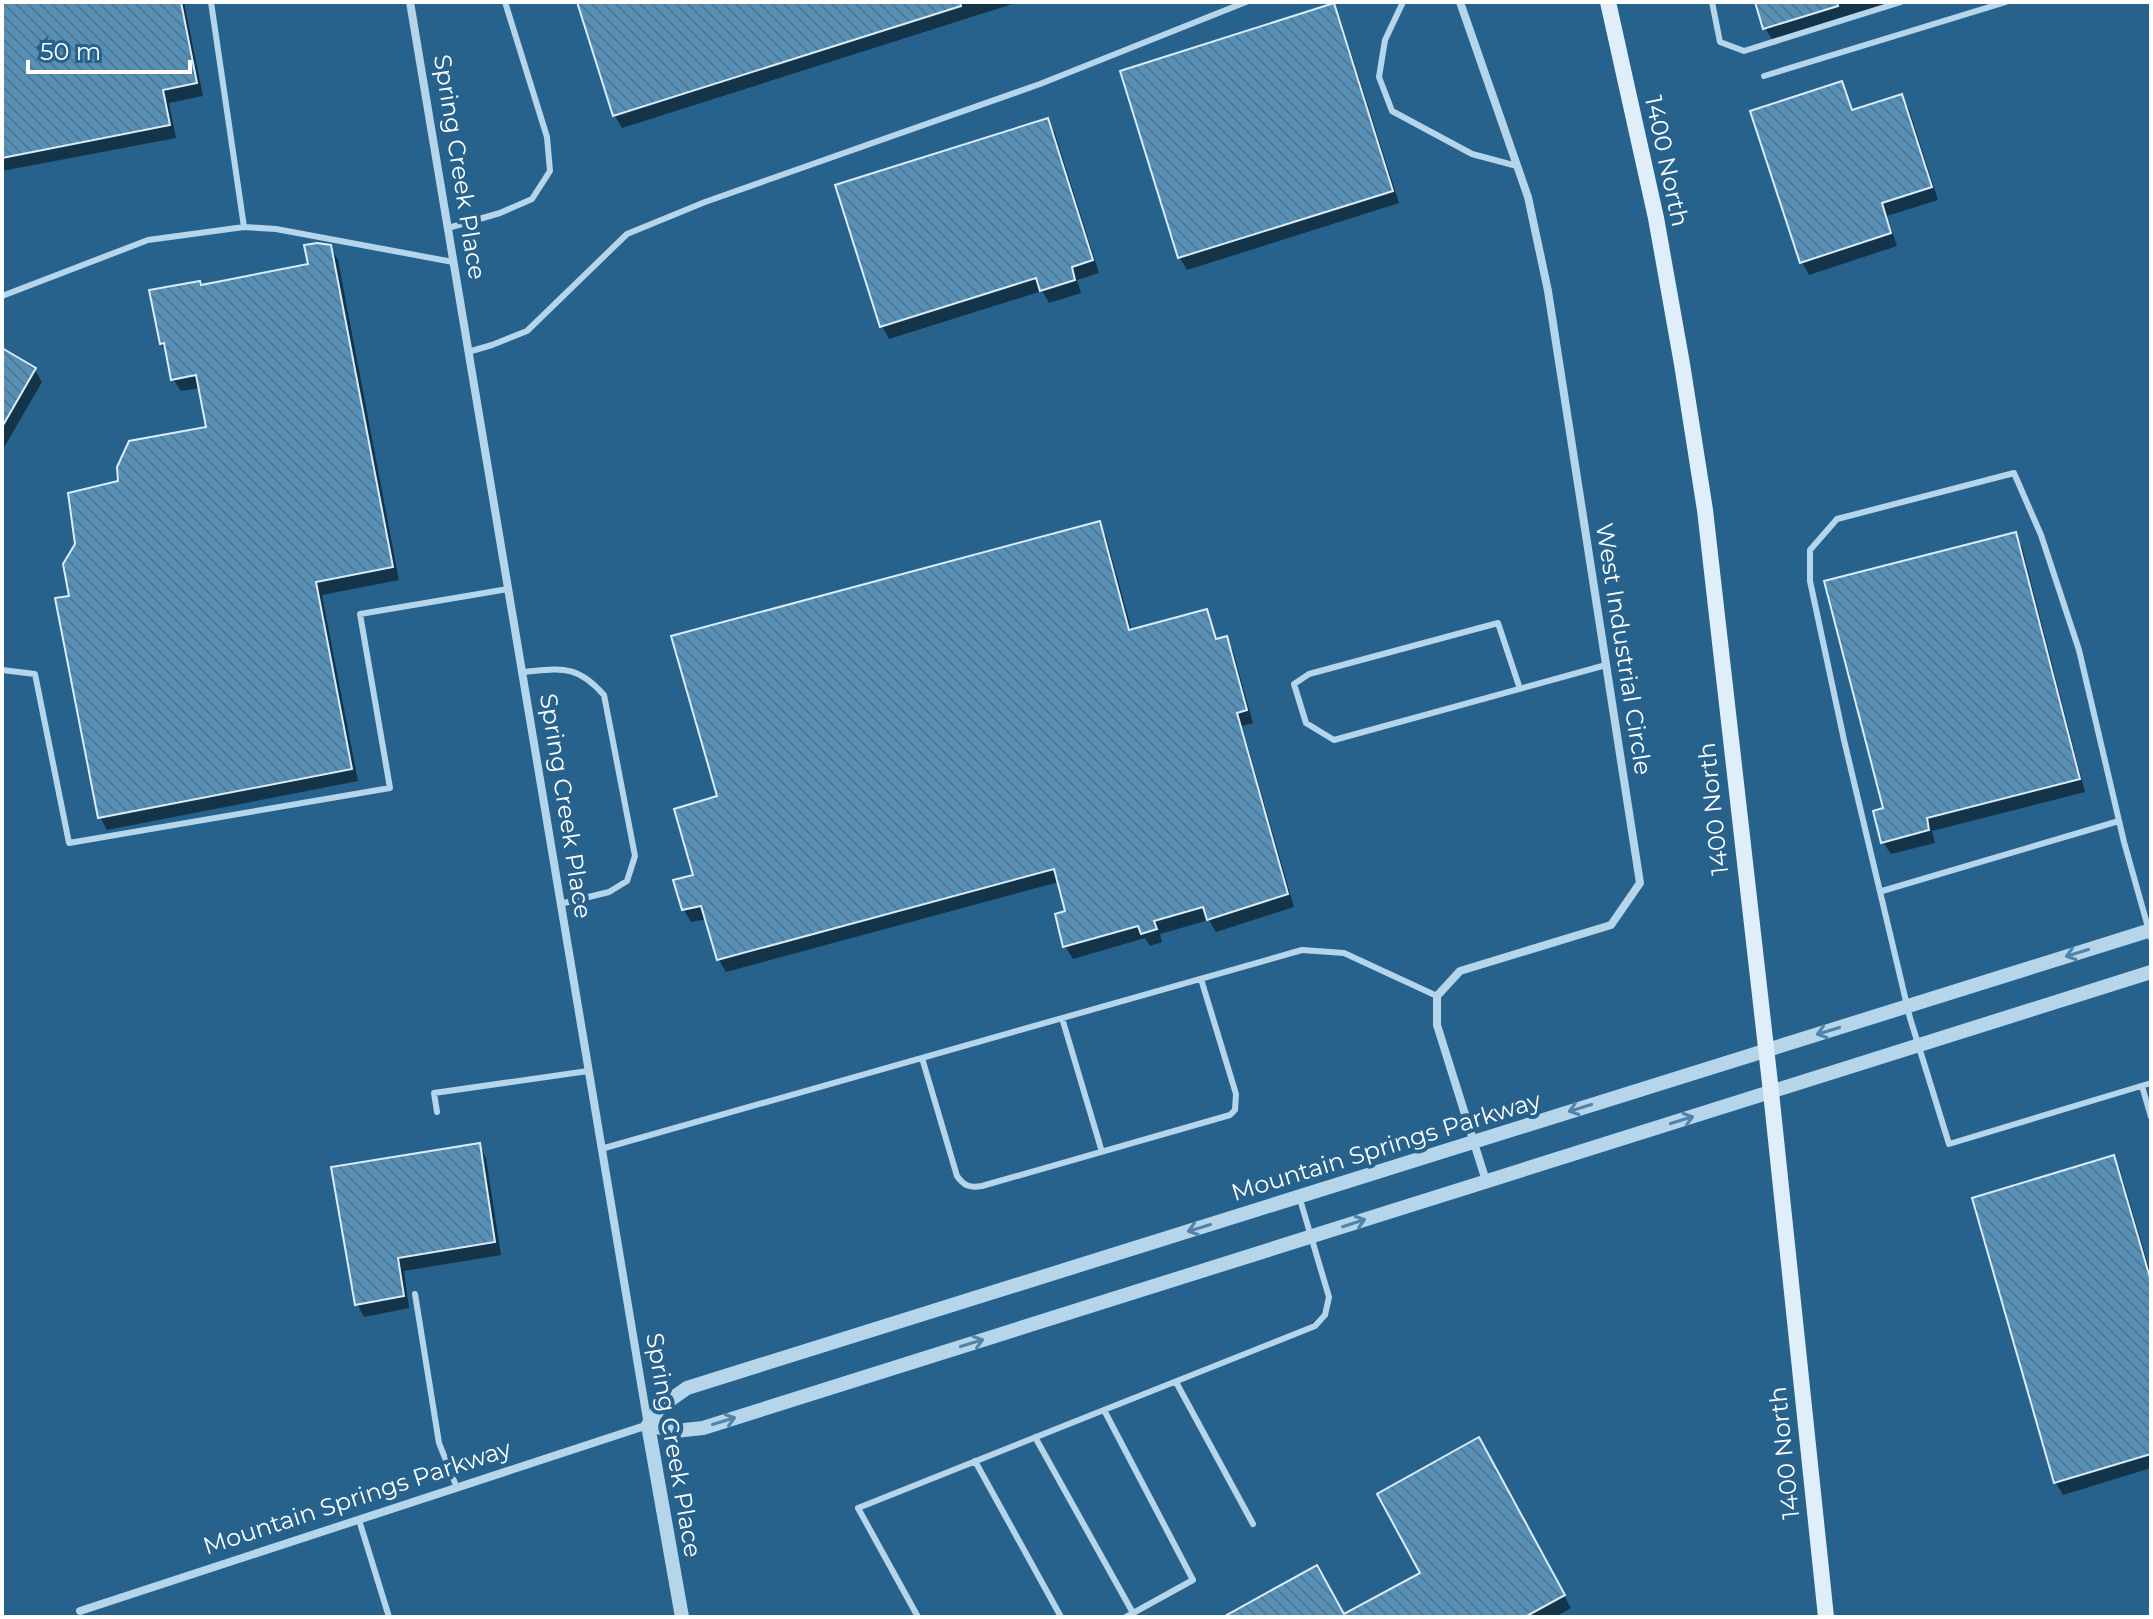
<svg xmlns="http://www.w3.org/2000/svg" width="2153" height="1619" font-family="Montserrat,sans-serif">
<defs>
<pattern id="building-back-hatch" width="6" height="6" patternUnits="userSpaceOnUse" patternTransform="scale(2)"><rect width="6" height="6" fill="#5790b7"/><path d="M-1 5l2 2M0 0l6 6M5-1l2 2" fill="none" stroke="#537892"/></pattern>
</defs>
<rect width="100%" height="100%" fill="#26628c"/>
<path fill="#0007" d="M2,2h182l19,94 -34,7 7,35 -174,33z
M579,2h440l-397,126 -7,-12z
M1757,2h140l-124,39 -8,-13z
M1333,5l7,13 59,185 -212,67 -7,-12 -58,-186z
M1841,83l13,29 47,-15 8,12 29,91 -51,16 10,30 -88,29 -7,-13z
M1047,120l8,13 44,140 -22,7 4,13 -32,10 -7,-12 -153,48 -7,-13 -44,-140z
M330,247l8,13 61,320 -77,15 36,186 -251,49 -7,-13 -29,-219 137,-170 -8,-40 -19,3 -8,-12 -4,-22 -8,-13 40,-57 109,-21z
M2,360l33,10 7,12 -40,69z
M1099,524l7,12 26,95 74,-19 12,28 8,-2 7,13 20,72 -11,3 52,181 -78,25 -7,-12 -49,14 2,8 -12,4 -5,-8 -72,21 -8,-13 2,-33 -8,-31 -333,90 -7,-12 -12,-41 -16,3 -7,-12 -8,-28 19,-6 24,-78z
M2015,534l7,13 63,245 -153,39 3,12 -44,11 -8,-12 2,-32z
M479,1145l7,13 15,97 -97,16 5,37 -45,9 -7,-13z
M2113,1157l7,13 31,104v194l-88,27 -7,-12 -82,-283z
M1478,1440l93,168 -16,9h-328h117l78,-44z"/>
<path fill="url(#building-back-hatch)" stroke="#daecf8" stroke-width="2" d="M2,2h179l16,81 -34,7 7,35 -168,33z
M577,2h383l1,4 -348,110z
M1755,2h82l1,4 -75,23z
M1334,3l59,188 -215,67 -58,-187z
M1842,81l10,29 50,-16 30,93 -50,16 9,30 -91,30 -50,-152z
M1048,118l45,142 -21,7 3,13 -35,11 -4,-13 -156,49 -45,-142z
M317,243l14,2 62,322 -77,15 36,187 -254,49 -43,-220 14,-2 -6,-32 12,-20 -7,-51 50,-12 -1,-14 12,-26 77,-14 -10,-52 -25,5 -7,-37 -4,1 -11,-54 51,-9 1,4 107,-21 -4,-19z
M2,348l34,20 -34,59z
M1100,521l29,109 78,-21 9,30 11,-3 20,74 -10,3 51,181 -81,26 -4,-13 -49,14 3,8 -16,5 -3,-8 -75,21 -8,-33 10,-3 -11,-42 -337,91 -16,-54 -19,4 -9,-30 20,-5 -19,-66 43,-13 -46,-160z
M2016,532l64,247 -153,39 2,12 -48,13 -8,-32 10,-3 -59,-227z
M480,1143l15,99 -97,16 6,38 -49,9 -24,-138z
M2114,1155l37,126v173l-97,29 -82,-285z
M1479,1437l86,158 -40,22h-302l94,-52 27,49 76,-41 -43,-79z"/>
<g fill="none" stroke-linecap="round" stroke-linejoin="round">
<path stroke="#b5d5ea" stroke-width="6" d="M211,2l33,225
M1403,2l-18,38 -6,37 13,34 80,43 45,12
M1712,2l8,40 24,9 157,-49
M1764,76l242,-74
M448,228l52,-15 32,-14 18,-28 -3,-34 -42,-135
M2,296l146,-56 96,-13 32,2 177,33
M468,352l24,-7 35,-14 100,-97 78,-32 335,-118 206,-82
M2,670l33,4 34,169 321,-55 -30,-174 148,-25
M521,672c39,-3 55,-9 83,23l31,161 -8,25 -18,11 -49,12
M1520,689l-22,-66 -189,51 -15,10 12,39 28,17 272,-75
M1882,891l237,-70
M2151,938l-27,-96 -45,-192 -38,-115 -27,-62 -177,46 -27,31v31l34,159 66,278 39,126 202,-61
M1062,1018l40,134
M922,1058l35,118c7,10 13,12 25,10l248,-71 5,-5 1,-16 -35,-115
M2142,1086l9,31
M437,1112l-3,-19 154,-22
M601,1149l701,-199 42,3 93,43
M415,1294l24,149 18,45
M1176,1382l77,142
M1104,1410l89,170 -67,37
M1035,1437l98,176
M975,1461l86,156
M359,1520l30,97
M918,1617l-60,-109 457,-182 10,-11 4,-18 -30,-101"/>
<path stroke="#b5d5ea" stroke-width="8" d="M1460,2l68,195 20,94 92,592 -29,42 -151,46 -23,25v29l49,156
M80,1611l568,-186 -238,-1423"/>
<path stroke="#b5d5ea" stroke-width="14" d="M648,1425l12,-18 27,-19 1464,-458
M648,1425l27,6 28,-3 1448,-456
M648,1425l34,192"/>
<path stroke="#e0eef9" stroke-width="16" d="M1608,2l48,216 26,146 23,146 66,582 55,525"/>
</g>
<defs><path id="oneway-shaft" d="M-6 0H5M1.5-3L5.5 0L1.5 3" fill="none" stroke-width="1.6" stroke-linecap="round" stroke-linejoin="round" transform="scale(2)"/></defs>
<g stroke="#5184a8">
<use href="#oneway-shaft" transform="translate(2077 953) rotate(163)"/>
<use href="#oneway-shaft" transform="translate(1828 1031) rotate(163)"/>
<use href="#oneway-shaft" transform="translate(1580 1108) rotate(163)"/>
<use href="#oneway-shaft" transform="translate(1682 1120) rotate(-17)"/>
<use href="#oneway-shaft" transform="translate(1354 1223) rotate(-18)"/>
<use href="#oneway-shaft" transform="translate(1199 1228) rotate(163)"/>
<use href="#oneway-shaft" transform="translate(972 1343) rotate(-17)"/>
<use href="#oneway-shaft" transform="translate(724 1421) rotate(-17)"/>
</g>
<g text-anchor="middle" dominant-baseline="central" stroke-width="8" stroke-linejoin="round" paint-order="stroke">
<g font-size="24" fill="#fff" stroke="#26628c">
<text transform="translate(1667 161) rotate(78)">1400 North</text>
<text transform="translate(460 167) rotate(81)">Spring Creek Place</text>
<text transform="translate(1624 649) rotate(81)">West Industrial Circle</text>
<text transform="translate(566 806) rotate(81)">Spring Creek Place</text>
<text transform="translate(1713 809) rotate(-96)">1400 North</text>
<text transform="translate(1386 1146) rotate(-17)">Mountain Springs Parkway</text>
<text transform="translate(674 1445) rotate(80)">Spring Creek Place</text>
<text transform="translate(1784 1453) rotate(-96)">1400 North</text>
<text transform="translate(357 1497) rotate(-18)">Mountain Springs Parkway</text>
</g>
</g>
<rect width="2153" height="1619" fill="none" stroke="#ffffff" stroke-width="8"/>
<path d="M28 60v12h162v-12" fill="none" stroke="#ffffff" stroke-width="4"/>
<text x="40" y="60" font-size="24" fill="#ffffff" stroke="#26628c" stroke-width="6" paint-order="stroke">50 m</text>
</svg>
